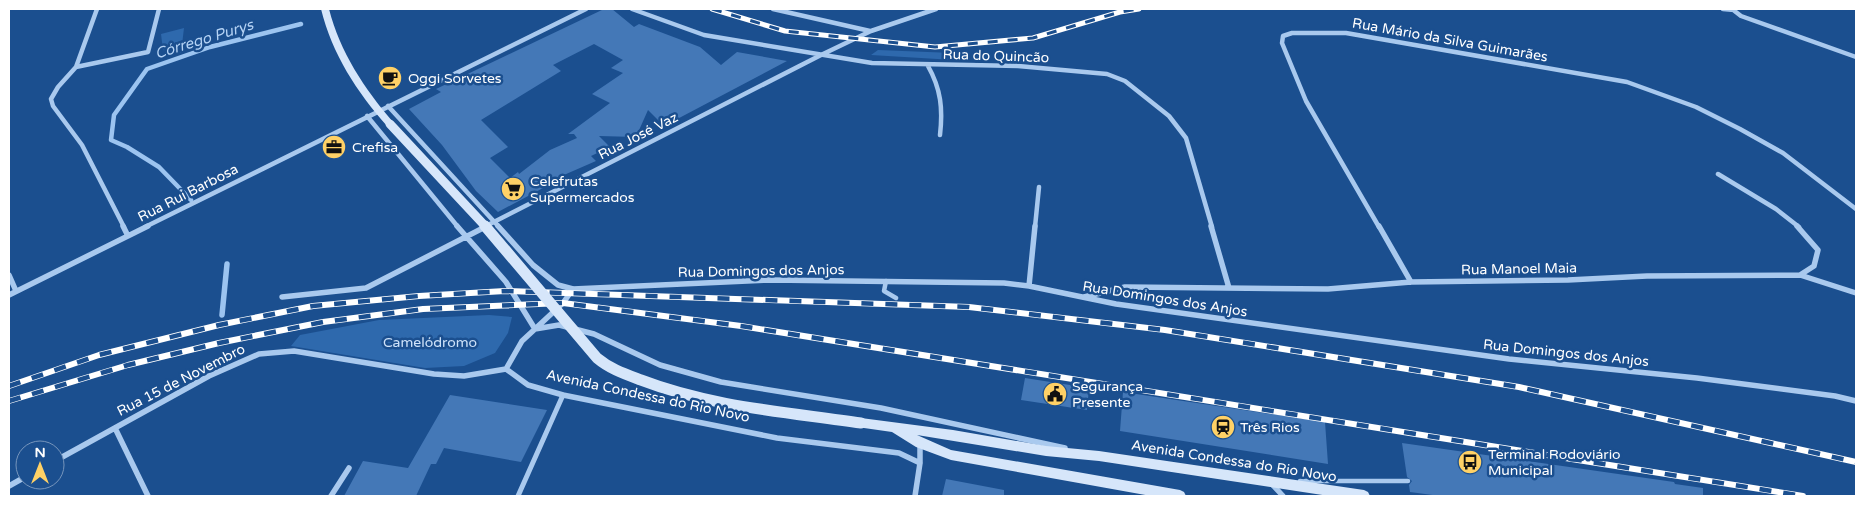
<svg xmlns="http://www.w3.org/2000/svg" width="1865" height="505" font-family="'Varela Round',sans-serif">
<rect width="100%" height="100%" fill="#1b4f8f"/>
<path fill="#2e69ad" d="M184,28l-3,25 -18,-3 -2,-16z
M878,50l75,3 1,7 -83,-5z
M489,315l23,2 -4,16 -13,20 -31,13 -39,2 -134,-22 9,-11 79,-15z"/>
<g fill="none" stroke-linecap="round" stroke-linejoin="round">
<path stroke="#9cc4f0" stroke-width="4.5" d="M191,200l-32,-33 -32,-20 -16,-7 3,-25 33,-46 63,-22 91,-23"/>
<path stroke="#9cc4f0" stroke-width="5.5" d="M222,315l5,-51"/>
</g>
<path fill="#4478b7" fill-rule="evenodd" d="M604,9h8l22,18 5,-3 61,23 21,18 16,-13 50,9 -123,65 -16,-16 -12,27 -37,-1 11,11 -19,9 5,5 -39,17 1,2 -60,32 -22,-21 -34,-46 -33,-36 32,-17 -5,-3zM594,44l29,16 -12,8 12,5 -31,21 18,9 -42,31h6l3,4 -27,12 -31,24 -1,-2 -8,6 -20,-20 18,-11 -27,-27 80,-49 -8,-6z
M1025,378l64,10 -2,22 -66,-10z
M1123,392l202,30 3,42 -208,-33z
M450,395l97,15 -26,52 -77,-14 -8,16h-5l-15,32h-72l19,-35 45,7z
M1402,443l272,39 1,2 28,4v8h-263l-30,-4 -1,-7 3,-4 -5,-4z
M946,479l58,11v6h-62z"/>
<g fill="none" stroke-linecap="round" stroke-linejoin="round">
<path stroke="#a9c9ee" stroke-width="4.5" d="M886,281l-2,10 12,7
M1300,481h108"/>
<path stroke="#a9c9ee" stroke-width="5" d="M518,496l45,-101"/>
<path stroke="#a9c9ee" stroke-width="4.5" d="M97,9l-21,58 -18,20 -7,12 2,7 29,39 42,82
M632,9l72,26 168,28 146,3 89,8 18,7 44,35 17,22 26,89
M773,9l97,22
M1723,9l11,1
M1732,9l9,7 115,41
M928,66c13,23 15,43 12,69
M76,67l72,-15 11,-43
M388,106l111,121
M367,116l91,111
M1718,174l58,35 23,18
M145,227l441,-218
M484,227l337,-172 50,-24 65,-22
M1035,227l4,-40
M1379,227l-73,-126 -24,-58 1,-7 9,-3h54l281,49 69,25 44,22 43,24 73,56"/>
<path stroke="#a9c9ee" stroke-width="5.5" d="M123,226l5,10
M457,226l49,56 29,47 28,-26 10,-14
M498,226l35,39 25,20 15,4 197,-9 234,3 25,3 87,18 393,55 188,19 138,18 21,5
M1211,226l18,62
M1379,226l32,56
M9,275l7,16
M1800,275l56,18
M1029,286l6,-60
M9,295l139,-69
M282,297l84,-9 121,-62
M1084,297l41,-10 203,2 83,-7 157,-2 79,-4 153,-1 14,-9 4,-16 -21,-24
M506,369l16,-28 13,-12 24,-4 35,9 66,31 61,17 160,26 184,40
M506,369l22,16 35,10 214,43 122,15 21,10
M115,428l33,68
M55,461l154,-85 50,-22 35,-3 140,23 30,2 42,-7
M1271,483l12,13
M9,486l16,-9
M331,496l18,-28
M915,496l5,-33v-20"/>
<path fill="#d6e6fa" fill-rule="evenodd" d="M321,9h8c11,43 35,79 64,113l1,2 -1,2h-6c-30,-34 -55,-72 -66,-117z
M861,418l92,12 93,16 53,5 265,39 4,2 2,4h-41l-230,-35 -53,-5 -129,-21 34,15 229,40 4,2 2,4h-35l-200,-36 -35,-13 -24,-15 -35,-5 -2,-4 2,-4z"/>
<g stroke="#fff" stroke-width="5">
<path id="rail-far1" d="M712,9l73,22 150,16 98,-9 87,-26 19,-3"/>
</g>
<g stroke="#fff" stroke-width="6">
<path id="rail" d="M9,386l90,-31 120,-30 94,-19 106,-10 86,-5 464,16 196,23 354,57 337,75
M9,401l119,-36 91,-22 104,-21 100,-13 140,-6 178,23 1062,170"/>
</g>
<use href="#rail-far1" stroke="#1b4f8f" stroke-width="3" stroke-dasharray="10" stroke-linecap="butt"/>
<use href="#rail" stroke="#1b4f8f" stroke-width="4.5" stroke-dasharray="12" stroke-linecap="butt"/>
<path stroke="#d6e6fa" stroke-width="9" d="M390,124l96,103"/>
<path stroke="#d6e6fa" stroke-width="11" d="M485,226l112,132c13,11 28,16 44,22 70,27 146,32 220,43"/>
</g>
<defs>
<g id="cafe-disc" transform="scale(1.25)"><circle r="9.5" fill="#ffd166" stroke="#1b4f8f"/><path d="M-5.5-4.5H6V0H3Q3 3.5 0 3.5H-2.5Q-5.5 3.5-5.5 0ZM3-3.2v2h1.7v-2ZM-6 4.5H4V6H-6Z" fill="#111"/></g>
<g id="office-disc" transform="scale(1.25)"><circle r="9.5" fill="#ffd166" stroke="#1b4f8f"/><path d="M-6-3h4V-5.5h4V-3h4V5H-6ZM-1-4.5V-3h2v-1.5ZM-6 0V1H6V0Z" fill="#111"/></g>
<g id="supermarket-disc" transform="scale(1.25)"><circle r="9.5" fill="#ffd166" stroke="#1b4f8f"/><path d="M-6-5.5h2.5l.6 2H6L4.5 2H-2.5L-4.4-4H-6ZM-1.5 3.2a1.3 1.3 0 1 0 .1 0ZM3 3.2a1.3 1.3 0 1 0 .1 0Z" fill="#111"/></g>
<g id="civic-disc" transform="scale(1.25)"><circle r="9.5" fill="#ffd166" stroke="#1b4f8f"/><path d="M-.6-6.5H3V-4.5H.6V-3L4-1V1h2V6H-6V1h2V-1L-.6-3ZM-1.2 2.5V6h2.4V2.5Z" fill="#111"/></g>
<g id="station-disc" transform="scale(1.25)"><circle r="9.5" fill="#ffd166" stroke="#1b4f8f"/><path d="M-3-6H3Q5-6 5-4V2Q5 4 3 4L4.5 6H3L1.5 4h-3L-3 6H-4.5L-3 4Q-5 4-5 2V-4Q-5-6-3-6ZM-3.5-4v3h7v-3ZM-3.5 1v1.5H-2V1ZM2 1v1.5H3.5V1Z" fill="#111"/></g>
<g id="bus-disc" transform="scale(1.25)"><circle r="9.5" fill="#ffd166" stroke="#1b4f8f"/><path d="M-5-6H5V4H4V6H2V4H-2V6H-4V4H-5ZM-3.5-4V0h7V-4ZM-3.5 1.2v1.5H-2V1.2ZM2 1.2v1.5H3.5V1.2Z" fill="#111"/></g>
</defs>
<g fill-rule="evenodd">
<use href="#cafe-disc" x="390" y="78"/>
<use href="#office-disc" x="334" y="147"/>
<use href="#supermarket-disc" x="513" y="189"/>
<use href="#civic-disc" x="1055" y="394"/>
<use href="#station-disc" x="1223" y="427"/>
<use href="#bus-disc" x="1470" y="462"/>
</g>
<g text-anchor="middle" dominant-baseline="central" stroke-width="5" stroke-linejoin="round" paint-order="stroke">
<g font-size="14" fill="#fff" stroke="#1b4f8f">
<text transform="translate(1450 40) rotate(10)">Rua Mário da Silva Guimarães</text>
<text transform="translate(996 56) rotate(2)">Rua do Quincão</text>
<text transform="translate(638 136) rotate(-27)">Rua José Vaz</text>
<text transform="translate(188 193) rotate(-27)">Rua Rui Barbosa</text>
<text transform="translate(1519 269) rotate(-1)">Rua Manoel Maia</text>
<text transform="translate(761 271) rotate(-1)">Rua Domingos dos Anjos</text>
<text transform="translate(1165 299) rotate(9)">Rua Domingos dos Anjos</text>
<text transform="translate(1566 353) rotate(6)">Rua Domingos dos Anjos</text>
<text transform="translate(181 380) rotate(-27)">Rua 15 de Novembro</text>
<text transform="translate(648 396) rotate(12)">Avenida Condessa do Rio Novo</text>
<text transform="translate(1234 461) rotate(9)">Avenida Condessa do Rio Novo</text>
</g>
<g font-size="14" fill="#fff" stroke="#1b4f8f" text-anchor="start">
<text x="408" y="78">Oggi Sorvetes</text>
<text x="352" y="147">Crefisa</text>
<text x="530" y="181">Celefrutas<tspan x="530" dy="16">Supermercados</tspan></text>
<text x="1072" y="386">Segurança<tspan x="1072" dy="16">Presente</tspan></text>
<text x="1240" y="427">Três Rios</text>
<text x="1488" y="454">Terminal Rodoviário<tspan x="1488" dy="16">Municipal</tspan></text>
</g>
<g font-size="14" fill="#cfe3fa" stroke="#1b4f8f">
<text x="430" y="342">Camelódromo</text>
</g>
<g font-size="15" font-style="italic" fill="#b5d3f5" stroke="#1b4f8f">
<text transform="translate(204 39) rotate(-17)">Córrego Purys</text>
</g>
</g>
<rect width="1865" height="505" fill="none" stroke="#ffffff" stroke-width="20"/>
<g transform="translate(40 465)"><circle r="24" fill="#1b4f8f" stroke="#7695bc"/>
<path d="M0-4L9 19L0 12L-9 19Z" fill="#ffd166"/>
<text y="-8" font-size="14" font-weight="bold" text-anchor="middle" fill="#ffffff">N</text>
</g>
</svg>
